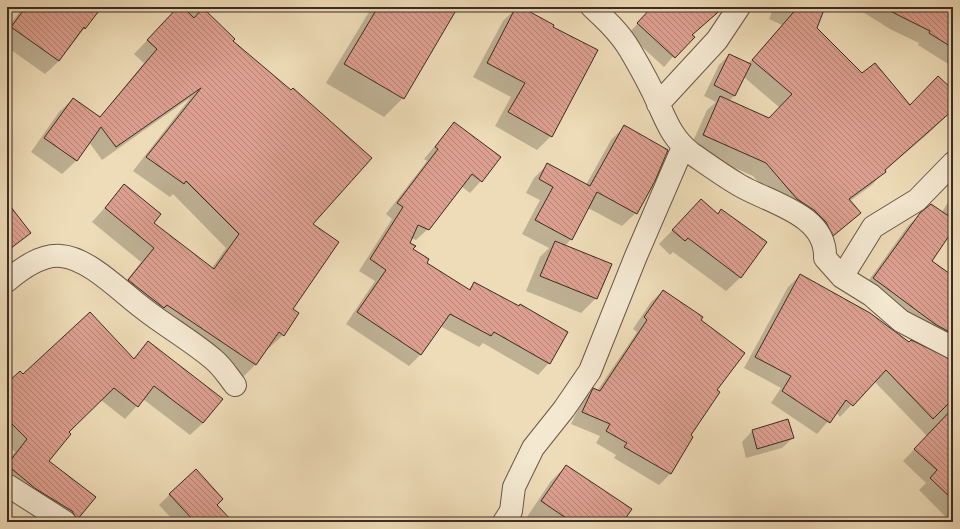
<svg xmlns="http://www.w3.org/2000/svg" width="960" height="529" font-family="'Libre Bodoni',serif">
<defs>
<pattern id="building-back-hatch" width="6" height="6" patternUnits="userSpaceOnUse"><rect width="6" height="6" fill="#dda090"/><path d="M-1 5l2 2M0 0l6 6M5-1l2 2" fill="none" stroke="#b48375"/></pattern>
</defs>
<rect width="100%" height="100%" fill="#eedcb8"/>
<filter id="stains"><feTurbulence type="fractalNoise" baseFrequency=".005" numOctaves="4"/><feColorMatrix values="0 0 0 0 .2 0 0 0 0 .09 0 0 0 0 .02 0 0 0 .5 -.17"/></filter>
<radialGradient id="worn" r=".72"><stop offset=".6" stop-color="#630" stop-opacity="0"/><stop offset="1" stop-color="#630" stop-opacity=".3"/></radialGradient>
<path fill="#0003" fill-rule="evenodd" d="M23,7h78l-42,54 -14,13 -38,-27v-18z
M179,7h31l-4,6 26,28 80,183 -21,85 -8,26 -14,13 -2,-1 -11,17 -14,14 -126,-84 25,-32 -49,-40 32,-36 29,37 59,45 14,-20 -53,-54 -3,3 -37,-26 57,-73 -88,62 -13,-18 -13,19 -14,13 -31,-22 28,-40 14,-13 26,19 45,-55 -10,-9z
M372,7h85l-54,91 -19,19 -58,-34z
M517,7l79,43 -45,86 -14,14 -42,-24 16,-29 -38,-20 30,-56z
M653,7h70l-32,29 -27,31 -36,-33z
M774,7h50l-9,21 47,46 48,32 43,-15v18l-25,25 -44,37 -12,14 -22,16 10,12 -40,35 -36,-36 -31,-36 -63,-28 17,-38 9,-8 -12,-6 15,-31 10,-10 19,9 34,-39 -13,-6zM744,77l36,31 -11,11 -40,-18 6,-6z
M855,7h98v60l-35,-22 1,-2 -29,-14z
M454,123l27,58 -11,12 -9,-7 -33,43 -12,11 -5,-2 -3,5 4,7 14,13 42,27 6,-6 75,79 -11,12 -55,-32 -4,4 -39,-21 -20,29 -11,11 -63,-42 29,-43 -16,-10 33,-52 -6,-5 41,-53 -3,-2z
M624,127l12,86 -14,13 -34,-18 -17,31 -6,7 31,52 -15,15 -55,-22 14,-34 9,-9 -27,-14 18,-34 -14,-7 8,-15 14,-14 38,21 25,-45z
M953,194v34l-23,33 23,16v69l-92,-55 47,-65 12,-12 22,-2z
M7,204l22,29 -22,20z
M721,210l20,67 -15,14 -53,-39 -3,3 -11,-11 29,-30h29z
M800,275l109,68 44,18v161h-2l-32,-32 7,-7 -23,-22 24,-25 -53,-55 -34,36 -4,-5 -19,22 -46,-31 10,-15 -37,-20 44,-81z
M663,291l52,100 -25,45 2,1 -22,37 -11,11 -45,-27 2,-3 -20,-12 4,-7 -29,-12 11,-23 12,-12 3,2 40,-59 -4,-3 18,-27z
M149,343l72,56 -18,24 -13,12 -47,-36 -18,20 -24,-19 -33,32 -20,29 46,36 -20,25 -67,-35v-25l8,-10 -8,-8v-64l2,3 14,-8 110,-16z
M788,421l5,17 -11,10 -36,10 -4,-16 10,-11z
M566,466l56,56h-87l-8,-5 24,-36z
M170,494l46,11 16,17h-57l-16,-17z"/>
<path fill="url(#building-back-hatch)" stroke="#3c2b23" d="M26,7h76l-17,22 -1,-2 -25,34 -48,-34z
M178,7h5l11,11 9,-10 32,31 -2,2 58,49 2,-2 79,70 -59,66 26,18 -46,67 6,4 -15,23 -5,-4 -23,33 -89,-60 -3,3 -36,-28 26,-32 -49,-40 19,-24 37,30 -7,9 60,46 25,-35 -53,-53 -2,3 -38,-27 55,-69 -85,59 -15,-20 -24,34 -33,-23 29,-40 27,19 57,-68 -10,-9z
M378,7h80l-54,92 -60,-35z
M516,7h5l33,18 -1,2 45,23 -46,87 -44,-25 17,-29 -38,-20z
M652,7h72l-32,28 3,2 -20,21 -38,-35z
M798,7h27l-8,21 45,45 13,-10 35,42 28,-29 15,14v20l-68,60 1,2 -37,27 12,14 -28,23 -7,-14 -12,-12 -17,-11 -31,-36 -63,-28 17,-39 49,22 23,-24 -40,-34z
M882,7h71v41l-24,-15 1,-2z
M729,54l22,10 -16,32 -21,-11z
M454,122l47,35 -19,25 -10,-8 -43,56 -11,-5 -8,18 6,3 -3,3 16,10 -2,4 43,27 4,-8 45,24 1,-2 48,28 -18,32 -56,-32 -3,4 -41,-22 -29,41 -64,-43 29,-42 -16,-11 33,-52 -6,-4 41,-54 -3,-2z
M624,125l44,25 -13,31 -18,33 -40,-22 -25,48 -37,-20 18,-33 -14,-8 8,-16 43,23z
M701,199l17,15 3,-5 46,33 -26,36 -53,-40 -3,3 -13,-11z
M7,202l24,31 -24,18z
M931,204l22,15v11l-21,31 21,15v58l-18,-10 -62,-46 47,-65z
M555,241l57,23 -15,35 -57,-23z
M800,274l70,39 39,29 2,-2 42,20v39l-20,20 -47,-49 -33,36 -7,-6 -16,23 -48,-32 9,-15 -36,-19z
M663,290l40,27 -2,3 44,33 -28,37 3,2 -29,43 2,2 -22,37 -47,-27 3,-4 -21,-12 4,-7 -28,-12 11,-24 7,3 47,-71 -3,-3z
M90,312l44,47 14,-18 75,58 -20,24 -49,-37 -16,21 -24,-19 -45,44 2,2 -22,27 47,36 -19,23 -5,-9 -36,-22 -29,-24 20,-26 -20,-20v-36l13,-12 3,3z
M953,408v92l-23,-22 7,-8 -23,-21z
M788,419l6,19 -37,11 -5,-19z
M566,465l66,44 -9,13h-51l-31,-21z
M196,469l27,30 -6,6 16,17h-38l-26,-28z"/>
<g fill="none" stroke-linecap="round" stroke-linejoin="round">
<g stroke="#685748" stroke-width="24">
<path id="minor" d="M592,7c14,13 28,26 38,43 10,17 20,35 28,53 9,20 15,36 33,50 16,11 31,22 48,32 30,18 88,29 86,73l17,19 29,18 30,26 52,27
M658,104l59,-64 22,-33
M842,277l31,-50 44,-27 36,-37
M7,281c14,-12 34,-27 54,-25 28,2 61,37 83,53 23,18 48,32 69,50 9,7 15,17 22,26
M7,485l58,37
M504,522l7,-11 3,-24 19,-39 31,-39 26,-38 46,-115 47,-109"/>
</g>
<use href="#minor" stroke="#f4e8d1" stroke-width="22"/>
</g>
<rect width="960" height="529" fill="none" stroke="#eedcb8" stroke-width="24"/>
<rect x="8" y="8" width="944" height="513" fill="none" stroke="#3c2b23" stroke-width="2"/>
<rect x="12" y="12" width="936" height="505" fill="none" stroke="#3c2b23"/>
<rect width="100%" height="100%" filter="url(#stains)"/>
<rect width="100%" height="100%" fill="url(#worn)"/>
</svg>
